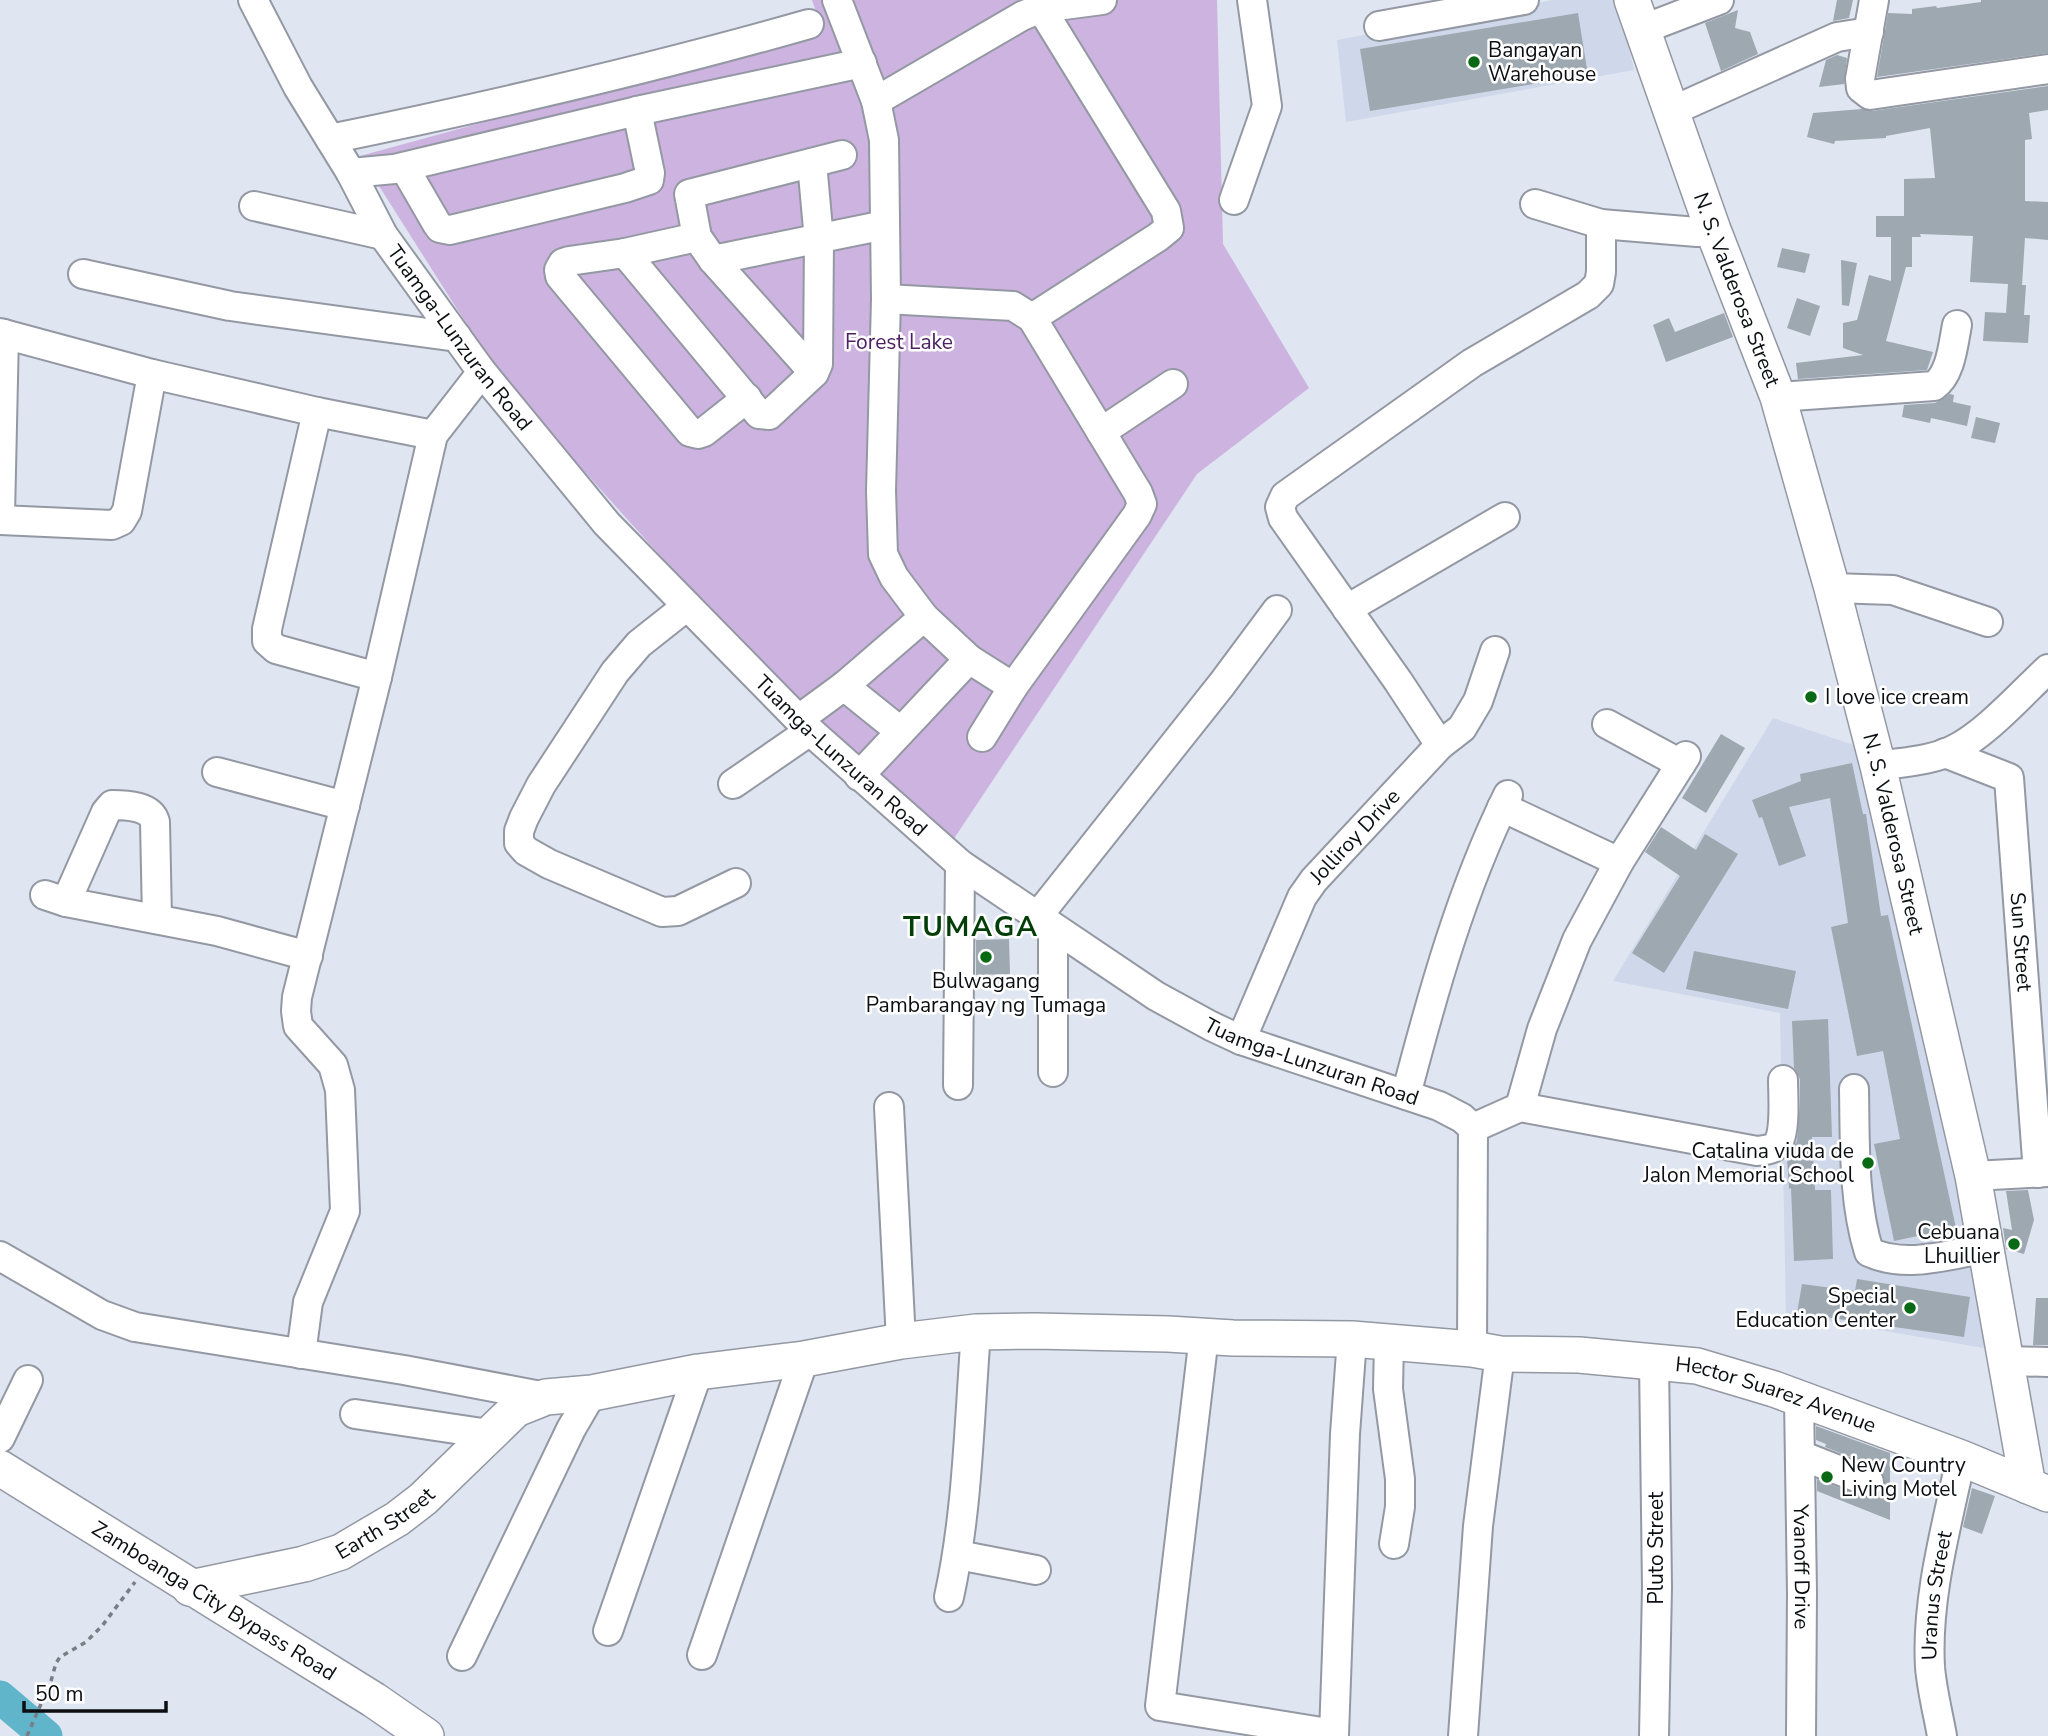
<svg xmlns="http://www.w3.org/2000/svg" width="2048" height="1736" font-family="'Nunito Sans',sans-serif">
<rect width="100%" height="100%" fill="#dfe5f1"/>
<path fill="#cfd8ea" d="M1553,0h65l16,70 -288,52 -9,-82z
M1773,718l84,28 138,604 -209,-36 -6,-301 -167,-32z"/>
<path fill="#cdb3df" d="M812,0h405l6,244 86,144 -112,86 -248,372 -148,-134 -299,-332 -142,-224 462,-126z"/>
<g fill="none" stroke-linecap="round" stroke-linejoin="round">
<path stroke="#60b5ca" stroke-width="33" d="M0,1697l46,39"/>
</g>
<path fill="#9ea8b0" d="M1837,0h16l-4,18 -16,3z
M1981,0h67v53l-171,24 11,-64 24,1v-5l24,-3 1,2 44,-6z
M1738,10l-3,18 15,4 8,22 -37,17 -16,-48z
M1578,13l10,62 -218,36 -10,-62z
M1837,55l10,3 -3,26 -25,3 7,-27z
M2048,86v24l-19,3 3,26 -7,1v61l23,1v38l-23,-2 -3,47h4l-2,30h6l-2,28 -45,-2 2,-29 21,1 2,-29 -38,-2 3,-46 -53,-2 1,3h-9v30h-6l-20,74 47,11 -6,18 -129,9 -2,-16 67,-8 -20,-7v-25l14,-3 12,-45 22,6v-44h-15v-21h28v-37l31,-1 -5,-50 -44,8v2l-51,3 -1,3 -27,-7 6,-24 49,-4 10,2z
M1782,248l28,6 -5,19 -28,-6z
M1841,260l16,3 -8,43 -7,-1z
M1797,298l23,8 -10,30 -23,-8z
M1724,313l9,24 -67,25 -13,-37 16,-7 6,14z
M1950,394l4,1 -1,7 18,4 -4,20 -36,-8 -1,5 -28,-6 2,-12 31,-2z
M1976,417l24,6 -5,20 -24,-5z
M1721,734l24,14 -39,65 -24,-15z
M1852,763l11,51h3l15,102 7,-1 68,313 -62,13 -20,-97 26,-5 -17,-88 -26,5 -26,-129 17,-4 -18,-125 -41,9 17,49 -27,10 -17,-49 -3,1 -7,-18 49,-19 -1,-7z
M1661,827l35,23 9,-16 33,20 -74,119 -32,-20 48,-77 -35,-24z
M1009,939l1,35 -34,1v-35z
M1694,951l102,20 -8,38 -102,-20z
M1828,1019l4,118h-20l3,53h16l2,69 -39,2 -3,-73 -2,1 -2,-31 10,-17 3,-38v-24l-6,-11 -2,-47z
M2028,1190l6,30 -10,34 -18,-5 -3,-21 9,2 -6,-39z
M1857,1279l113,18 -6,40 -167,-24 5,-29 53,7z
M2036,1298h12v47h-15z
M1816,1426l74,27v67l-73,-29v-12l46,18 9,1 7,-3 5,-6 1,-9 -3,-8 -6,-5 -51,-20 1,-3 -10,-4z
M1972,1488l23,8 -13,38 -19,-7z"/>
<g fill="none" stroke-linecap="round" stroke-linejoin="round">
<g stroke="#9398a3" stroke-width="32">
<g id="minor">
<path id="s1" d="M253,0l45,87 53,86 32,62 99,137 125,152 203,207 150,133 196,132 55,30 30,14 198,66 23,12 11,10 -1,221"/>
<path d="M837,0l39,101 8,39 2,159 -5,192 2,63 11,23 30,40 45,42 44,28"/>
<path d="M1874,0l-14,79 1,9 9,7 178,-26"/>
<path d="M1379,26l145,-26"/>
<path d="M1641,30l78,-30"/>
<path d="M876,101l146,-85 19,-8 61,-8"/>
<path d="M1672,111l165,-74 32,-5"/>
<path d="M330,139c161,-33 321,-70 479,-115"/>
<path d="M404,167l33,57 3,4 10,2 175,-42 24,-8 1,-7 -13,-62"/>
<path d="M351,173l43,-4 243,-58 225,-48"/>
<path d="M1234,200l33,-94 -15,-106"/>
<path d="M1535,204l66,20 96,8 16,-2"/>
<path d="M254,206l129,29"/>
<path d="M697,237l-72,16 -56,8 -6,2 -4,7 1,6 130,156 8,2 6,-2 43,-34"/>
<path d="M625,253l134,161 10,1 45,-42 4,-9 1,-124 -7,-77"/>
<path d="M713,260l172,-35"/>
<path d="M83,274l147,32 227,31"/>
<path d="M886,299l127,7 19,12 106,175 4,11 -5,11 -124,172 -31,50"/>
<path d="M1032,318l126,-81 11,-9 -3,-17 -125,-203"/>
<path d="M0,333l152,41 165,38 116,23"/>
<path d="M814,373l-101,-113 -16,-23 -8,-43 153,-39"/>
<path d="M1778,397l156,-11c17,-12 19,-41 23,-61"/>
<path d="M317,412l-50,217v12l9,8 101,28"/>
<path d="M1101,432l72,-48"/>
<path d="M0,516l4,-182"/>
<path d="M0,520l112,5 9,-4 6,-10 25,-137"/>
<path d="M1832,588l61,2 95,32"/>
<path d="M687,606l-48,38 -24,28 -74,113 -17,33 -5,13v12l7,8 23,13 113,48 16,-1 58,-28"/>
<path d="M1347,609l158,-92"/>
<path d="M844,686l56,45"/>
<path d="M799,719l45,-33 80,-69"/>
<path d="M1607,724l74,40"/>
<path d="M1440,745l-42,-64 -115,-163 -3,-11 5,-11 187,-133 116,-68 11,-11 2,-12v-48"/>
<path id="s2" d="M1945,753l64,25 29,395"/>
<path d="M1878,766c24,-4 53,-5 75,-16 32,-15 68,-56 95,-81"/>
<path d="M217,772l128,34"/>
<path d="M859,776l110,-117"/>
<path d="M733,784l77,-53"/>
<path d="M1502,807l117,55"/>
<path d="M45,895l21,7 151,29 91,25"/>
<path d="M66,902l40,-90 6,-7c15,0 39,1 43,17l2,97"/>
<path d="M1037,917l185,-233 55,-74"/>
<path d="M1053,928v144"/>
<path id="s3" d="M1241,1040l61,-143 12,-17 126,-135 22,-17 16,-27 17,-50"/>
<path d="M958,1085l2,-221"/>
<path d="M1854,1089c1,54 -1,112 15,163 37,17 78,3 117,-4"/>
<path d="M1406,1095c27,-103 55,-204 102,-300"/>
<path d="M889,1107l12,234"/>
<path d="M1520,1107l22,-78 35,-89 42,-78 67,-106"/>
<path d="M1473,1128l47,-21 237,44c7,-1 17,-1 21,-8 8,-13 5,-48 5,-63"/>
<path d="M1973,1176l75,-4"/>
<path d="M0,1256l102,59 33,12 269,43 142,27"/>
<path d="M1204,1336l-44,370 174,28 11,-300 7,-95"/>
<path d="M1389,1342l-1,47 12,90v28l-6,37"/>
<path d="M301,1354l7,-52 37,-91 -5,-121 -7,-25 -35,-39 -2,-15 1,-14 80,-320 56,-242 49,-63"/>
<path d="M2006,1361l42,1"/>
<path id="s4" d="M1799,1399l3,194 -1,143"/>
<path d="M355,1414l134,20"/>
<path d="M0,1438l28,-58"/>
<path d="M1800,1455l69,27"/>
<path d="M958,1555l78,15"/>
<path d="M949,1597c19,-87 20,-176 27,-265"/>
<path d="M608,1631l90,-259"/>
<path d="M702,1655l102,-296"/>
<path d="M462,1656l109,-227 21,-36"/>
<path d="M1463,1736l15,-210 22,-172"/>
<path d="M1654,1736l3,-149 -3,-226"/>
<path id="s5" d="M1942,1736c-4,-23 -10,-45 -12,-69 -4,-69 17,-142 31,-209"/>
</g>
</g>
<g stroke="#9398a3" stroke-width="38">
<g id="major">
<path id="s6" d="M1632,0l81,230 65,167 54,191 46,178 95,410 55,310"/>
<path id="s7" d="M0,1468l374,232 52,36"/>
<path id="s8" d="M190,1588l114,-24 37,-12 56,-33 26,-20 93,-90 30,-12 46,-4 106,-21 106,-13 97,-18 75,-9 59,-1 133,3 65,4 119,1 120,10 28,5 79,1 118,11 77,23 187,69 87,36"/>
</g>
</g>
<path stroke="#797d85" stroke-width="3.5" stroke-dasharray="5 5" stroke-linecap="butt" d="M27,1736l24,-55 5,-18 4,-6 26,-15 16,-16 33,-44"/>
<use href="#minor" stroke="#fff" stroke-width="28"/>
<use href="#major" stroke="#fff" stroke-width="35"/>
</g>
<g fill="#096914" stroke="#fff" stroke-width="2.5">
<circle cx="1474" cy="62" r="7"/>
<circle cx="1811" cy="697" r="7"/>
<circle cx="986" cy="957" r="7"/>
<circle cx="1868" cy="1163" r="7"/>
<circle cx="2014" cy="1244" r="7"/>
<circle cx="1910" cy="1308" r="7"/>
<circle cx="1827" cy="1477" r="7"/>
</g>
<g text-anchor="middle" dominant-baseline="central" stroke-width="5" stroke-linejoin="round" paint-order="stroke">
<g font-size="21" fill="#0c0e12" stroke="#fff" text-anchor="start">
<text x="1488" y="50">Bangayan<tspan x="1488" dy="24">Warehouse</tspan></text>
<text x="1825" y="697">I love ice cream</text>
<text x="986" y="981" text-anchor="middle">Bulwagang<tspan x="986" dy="24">Pambarangay ng Tumaga</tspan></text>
<text x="1854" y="1151" text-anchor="end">Catalina viuda de<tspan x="1854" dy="24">Jalon Memorial School</tspan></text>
<text x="2000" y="1232" text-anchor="end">Cebuana<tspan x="2000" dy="24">Lhuillier</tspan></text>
<text x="1896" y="1296" text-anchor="end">Special<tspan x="1896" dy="24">Education Center</tspan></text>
<text x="1841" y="1465">New Country<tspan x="1841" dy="24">Living Motel</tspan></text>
</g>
<g font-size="21" fill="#0c0e12" stroke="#fff">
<text stroke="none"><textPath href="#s6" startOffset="308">N. S. Valderosa Street</textPath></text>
<text stroke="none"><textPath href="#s1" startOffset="397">Tuamga-Lunzuran Road</textPath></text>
<text stroke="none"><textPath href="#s1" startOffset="964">Tuamga-Lunzuran Road</textPath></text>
<text stroke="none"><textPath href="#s6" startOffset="875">N. S. Valderosa Street</textPath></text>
<text stroke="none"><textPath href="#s3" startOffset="236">Jolliroy Drive</textPath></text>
<text stroke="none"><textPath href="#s2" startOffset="233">Sun Street</textPath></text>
<text stroke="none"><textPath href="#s1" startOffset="1531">Tuamga-Lunzuran Road</textPath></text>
<text stroke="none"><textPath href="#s8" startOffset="1656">Hector Suarez Avenue</textPath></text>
<text stroke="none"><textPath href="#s8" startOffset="208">Earth Street</textPath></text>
<text transform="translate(1656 1548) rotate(-90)">Pluto Street</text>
<text stroke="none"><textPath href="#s4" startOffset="168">Yvanoff Drive</textPath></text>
<text stroke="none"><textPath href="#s5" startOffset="142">Uranus Street</textPath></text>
<text stroke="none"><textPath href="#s7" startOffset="252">Zamboanga City Bypass Road</textPath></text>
</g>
<g font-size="21" fill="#4c2164" stroke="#fff">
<text x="899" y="342">Forest Lake</text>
</g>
<g font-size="28" font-weight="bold" letter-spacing="2" fill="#033e08" stroke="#fff">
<text x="971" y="927">TUMAGA</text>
</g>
</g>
<path d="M24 1701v10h142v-10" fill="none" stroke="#0c0e12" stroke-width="3.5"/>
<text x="35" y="1701" font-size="21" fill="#0c0e12" stroke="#ffffff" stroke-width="5" paint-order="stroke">50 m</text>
</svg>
